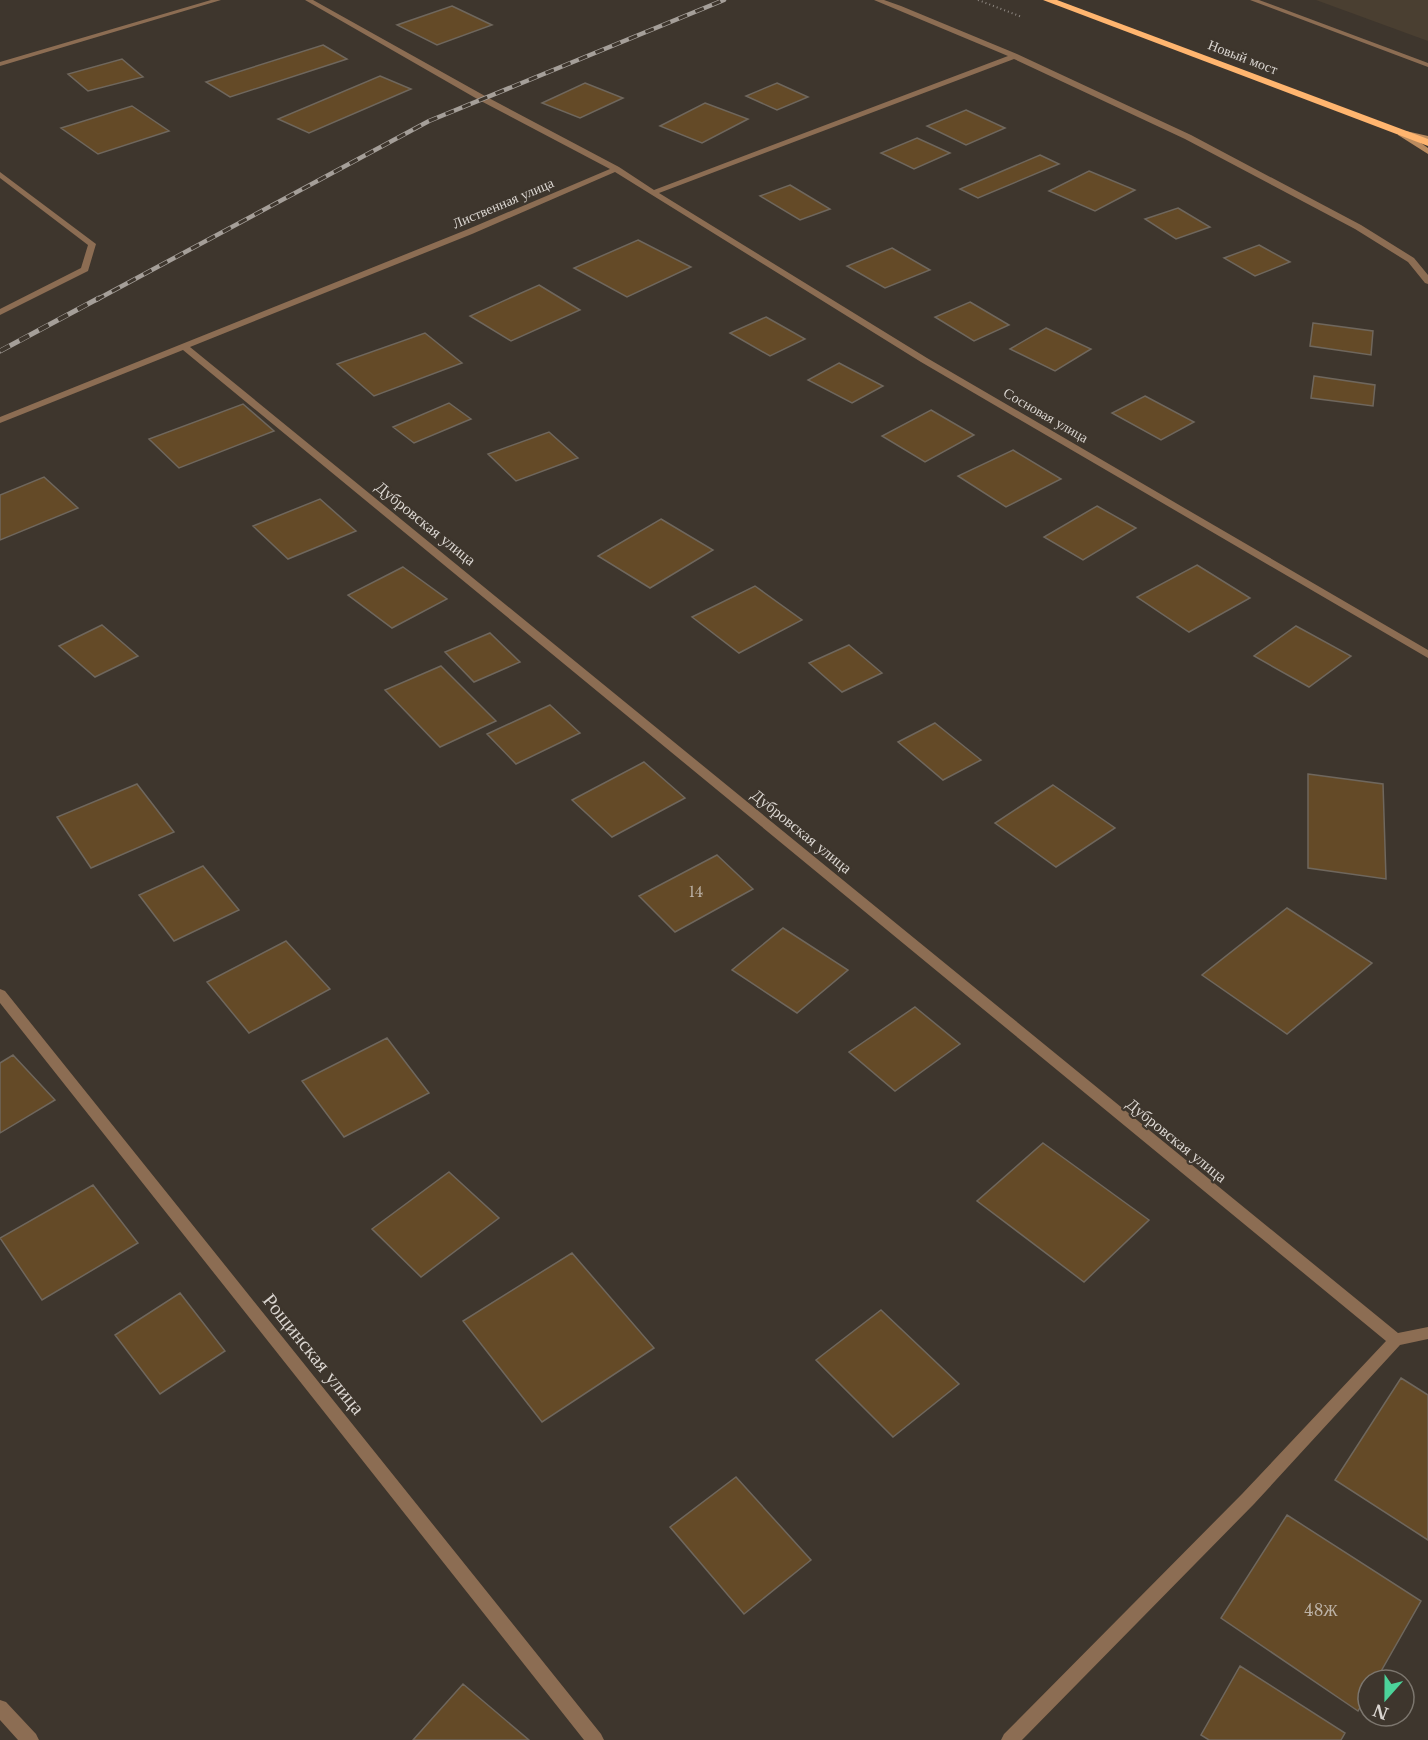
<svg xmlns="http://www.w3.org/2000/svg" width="1428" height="1740" font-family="'Libre Baskerville',serif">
<rect width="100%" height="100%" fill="#3e362d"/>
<path fill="#4a3f31" d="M1316,0h112v41z"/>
<path fill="#644a27" stroke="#6f675d" stroke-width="1.5" d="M452,6l40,19 -55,20 -40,-20z
M323,45l24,14 -117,38 -24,-15z
M122,59l21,18 -55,14 -20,-17z
M380,76l31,13 -102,44 -31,-14z
M585,83l38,15 -43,20 -38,-15z
M777,83l31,14 -31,13 -31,-14z
M705,103l43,16 -46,24 -42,-17z
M132,106l37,25 -71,23 -37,-26z
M966,110l39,18 -39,17 -39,-19z
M917,138l33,15 -36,16 -33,-16z
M1040,155l19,9 -81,34 -18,-9z
M1089,171l46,19 -40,21 -46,-20z
M790,185l40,24 -30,11 -40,-24z
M1178,208l32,19 -34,12 -31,-20z
M638,240l53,27 -64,30 -53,-29z
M1259,245l31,17 -35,14 -31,-18z
M892,248l38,22 -45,18 -38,-22z
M539,285l41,25 -69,31 -41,-25z
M970,302l39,23 -35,16 -39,-24z
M766,317l39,22 -35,17 -40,-23z
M1313,323l60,8 -2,24 -61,-9z
M1046,328l45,21 -36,22 -45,-22z
M425,333l37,30 -88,33 -37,-32z
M839,363l44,23 -31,17 -44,-23z
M1314,376l61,9 -2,21 -62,-8z
M1145,396l49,26 -33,18 -49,-27z
M449,403l22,16 -57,24 -21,-16z
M243,404l31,27 -95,37 -30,-29z
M931,410l43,25 -49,27 -43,-26z
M549,432l29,26 -62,23 -28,-27z
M1013,450l48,29 -55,28 -48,-31z
M44,477l34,31 -78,32v-45z
M320,499l36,32 -68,28 -35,-33z
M1097,506l39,22 -53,32 -39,-23z
M661,519l52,31 -63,38 -52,-32z
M1197,565l53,33 -61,34 -52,-35z
M403,567l44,32 -55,29 -44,-33z
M755,586l47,34 -63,33 -47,-36z
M102,625l36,31 -43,21 -36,-31z
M1296,626l55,30 -42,31 -55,-31z
M490,633l30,29 -46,20 -29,-30z
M849,645l33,28 -40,19 -33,-29z
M441,666l55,55 -56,26 -55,-57z
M550,705l30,28 -64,31 -29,-30z
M935,723l46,37 -38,20 -45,-38z
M644,762l41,36 -73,39 -40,-37z
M1308,774l75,10 3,95 -78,-11z
M137,784l37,48 -83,36 -34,-51z
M1053,785l62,43 -59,39 -61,-44z
M717,855l36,34 -78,43 -36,-36z
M203,866l36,44 -65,31 -35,-46z
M1287,908l85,55 -85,71 -85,-59z
M783,928l65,42 -51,43 -65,-43z
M286,941l44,48 -81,44 -42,-51z
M915,1007l45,37 -65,47 -46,-39z
M387,1038l42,55 -85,44 -42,-56z
M13,1055l42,45 -55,33v-70z
M1043,1143l106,77 -65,62 -107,-81z
M449,1172l50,46 -78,59 -49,-48z
M93,1185l45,58 -96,57 -42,-62z
M572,1253l82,95 -112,74 -79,-101z
M180,1293l45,58 -65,43 -45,-59z
M881,1310l78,74 -66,53 -77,-77z
M1401,1378l27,17v145l-93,-60z
M736,1477l75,83 -67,54 -74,-87z
M1287,1515l134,86 -45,79h-8v13l-10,18 -137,-93z
M1240,1666l105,67 -4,7h-132l-8,-5z
M463,1684l66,56h-116z"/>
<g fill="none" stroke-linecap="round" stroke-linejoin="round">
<path stroke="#8e8780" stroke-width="2" stroke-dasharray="1 3" stroke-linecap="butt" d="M978,0l44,17"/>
<path fill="#8c6d53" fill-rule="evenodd" d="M211,0h10l-221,66v-4z
M305,0h8l172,96 134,71 35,23 354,-134 -134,-56h10l17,6 116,48 174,81 170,90 53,33 14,17v9l-3,-1 -17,-21 -53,-33 -170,-90 -171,-80 -355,134 268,165 501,292v8l-507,-296 -306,-190 -143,62 -282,113 1208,986 30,-6v12l-28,6 -146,159 -232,236h-21l3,-6 238,-240 144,-153 -1203,-991 -183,73v-6l466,-187 144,-61 -131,-69z
M1250,0h9l169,63v4z
M0,172l96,72 -8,27 -88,44v-6l81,-41 7,-23 -88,-67z
M0,989l5,2 596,743 3,6h-20l-584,-737z
M0,1700l6,2 30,32 3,6h-21l-18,-20z"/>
<path fill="#ba8b5f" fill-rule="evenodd" d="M1398,131h8l22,5v4l-17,-4 17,12v6l-30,-19z"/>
<path fill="#ffb56f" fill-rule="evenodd" d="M1043,0h14l371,139v7z"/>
<g stroke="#a59f99" stroke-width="4.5">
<path id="rail-far1" d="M96,300l333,-179 295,-121"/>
</g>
<g stroke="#a59f99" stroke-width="5">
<path id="rail" d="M0,351l99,-53"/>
</g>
<use href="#rail-far1" stroke="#3e362d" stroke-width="3" stroke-dasharray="9" stroke-linecap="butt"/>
<use href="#rail" stroke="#3e362d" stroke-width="4" stroke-dasharray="11" stroke-linecap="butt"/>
</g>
<g text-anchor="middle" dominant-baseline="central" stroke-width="4.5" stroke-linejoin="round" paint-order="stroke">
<g font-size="14" fill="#dad5d0" stroke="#3e362d">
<text transform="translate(1243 57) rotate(21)">Новый мост</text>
<text transform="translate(503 203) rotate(-23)">Лиственная улица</text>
<text transform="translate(1046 415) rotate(30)">Сосновая улица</text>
</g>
<g font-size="14" fill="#bcb2a6">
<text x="696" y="892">14</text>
</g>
<g font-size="16" fill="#dad5d0" stroke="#3e362d">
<text transform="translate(426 523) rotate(39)">Дубровская улица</text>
<text transform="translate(802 831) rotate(39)">Дубровская улица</text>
<text transform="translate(1177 1140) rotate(39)">Дубровская улица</text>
</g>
<g font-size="16" fill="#bcb2a6">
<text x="1321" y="1610">48Ж</text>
</g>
<g font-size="20" fill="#dad5d0" stroke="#3e362d">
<text transform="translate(314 1354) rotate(51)">Рощинская улица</text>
</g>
</g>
<g transform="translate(1386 1698) rotate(201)"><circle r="28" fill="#3e362d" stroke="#7c766e" stroke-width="1.5"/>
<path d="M0-4.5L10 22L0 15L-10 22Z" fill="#4cd39a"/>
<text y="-9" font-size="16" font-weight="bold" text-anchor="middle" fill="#dad5d0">N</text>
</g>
</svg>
